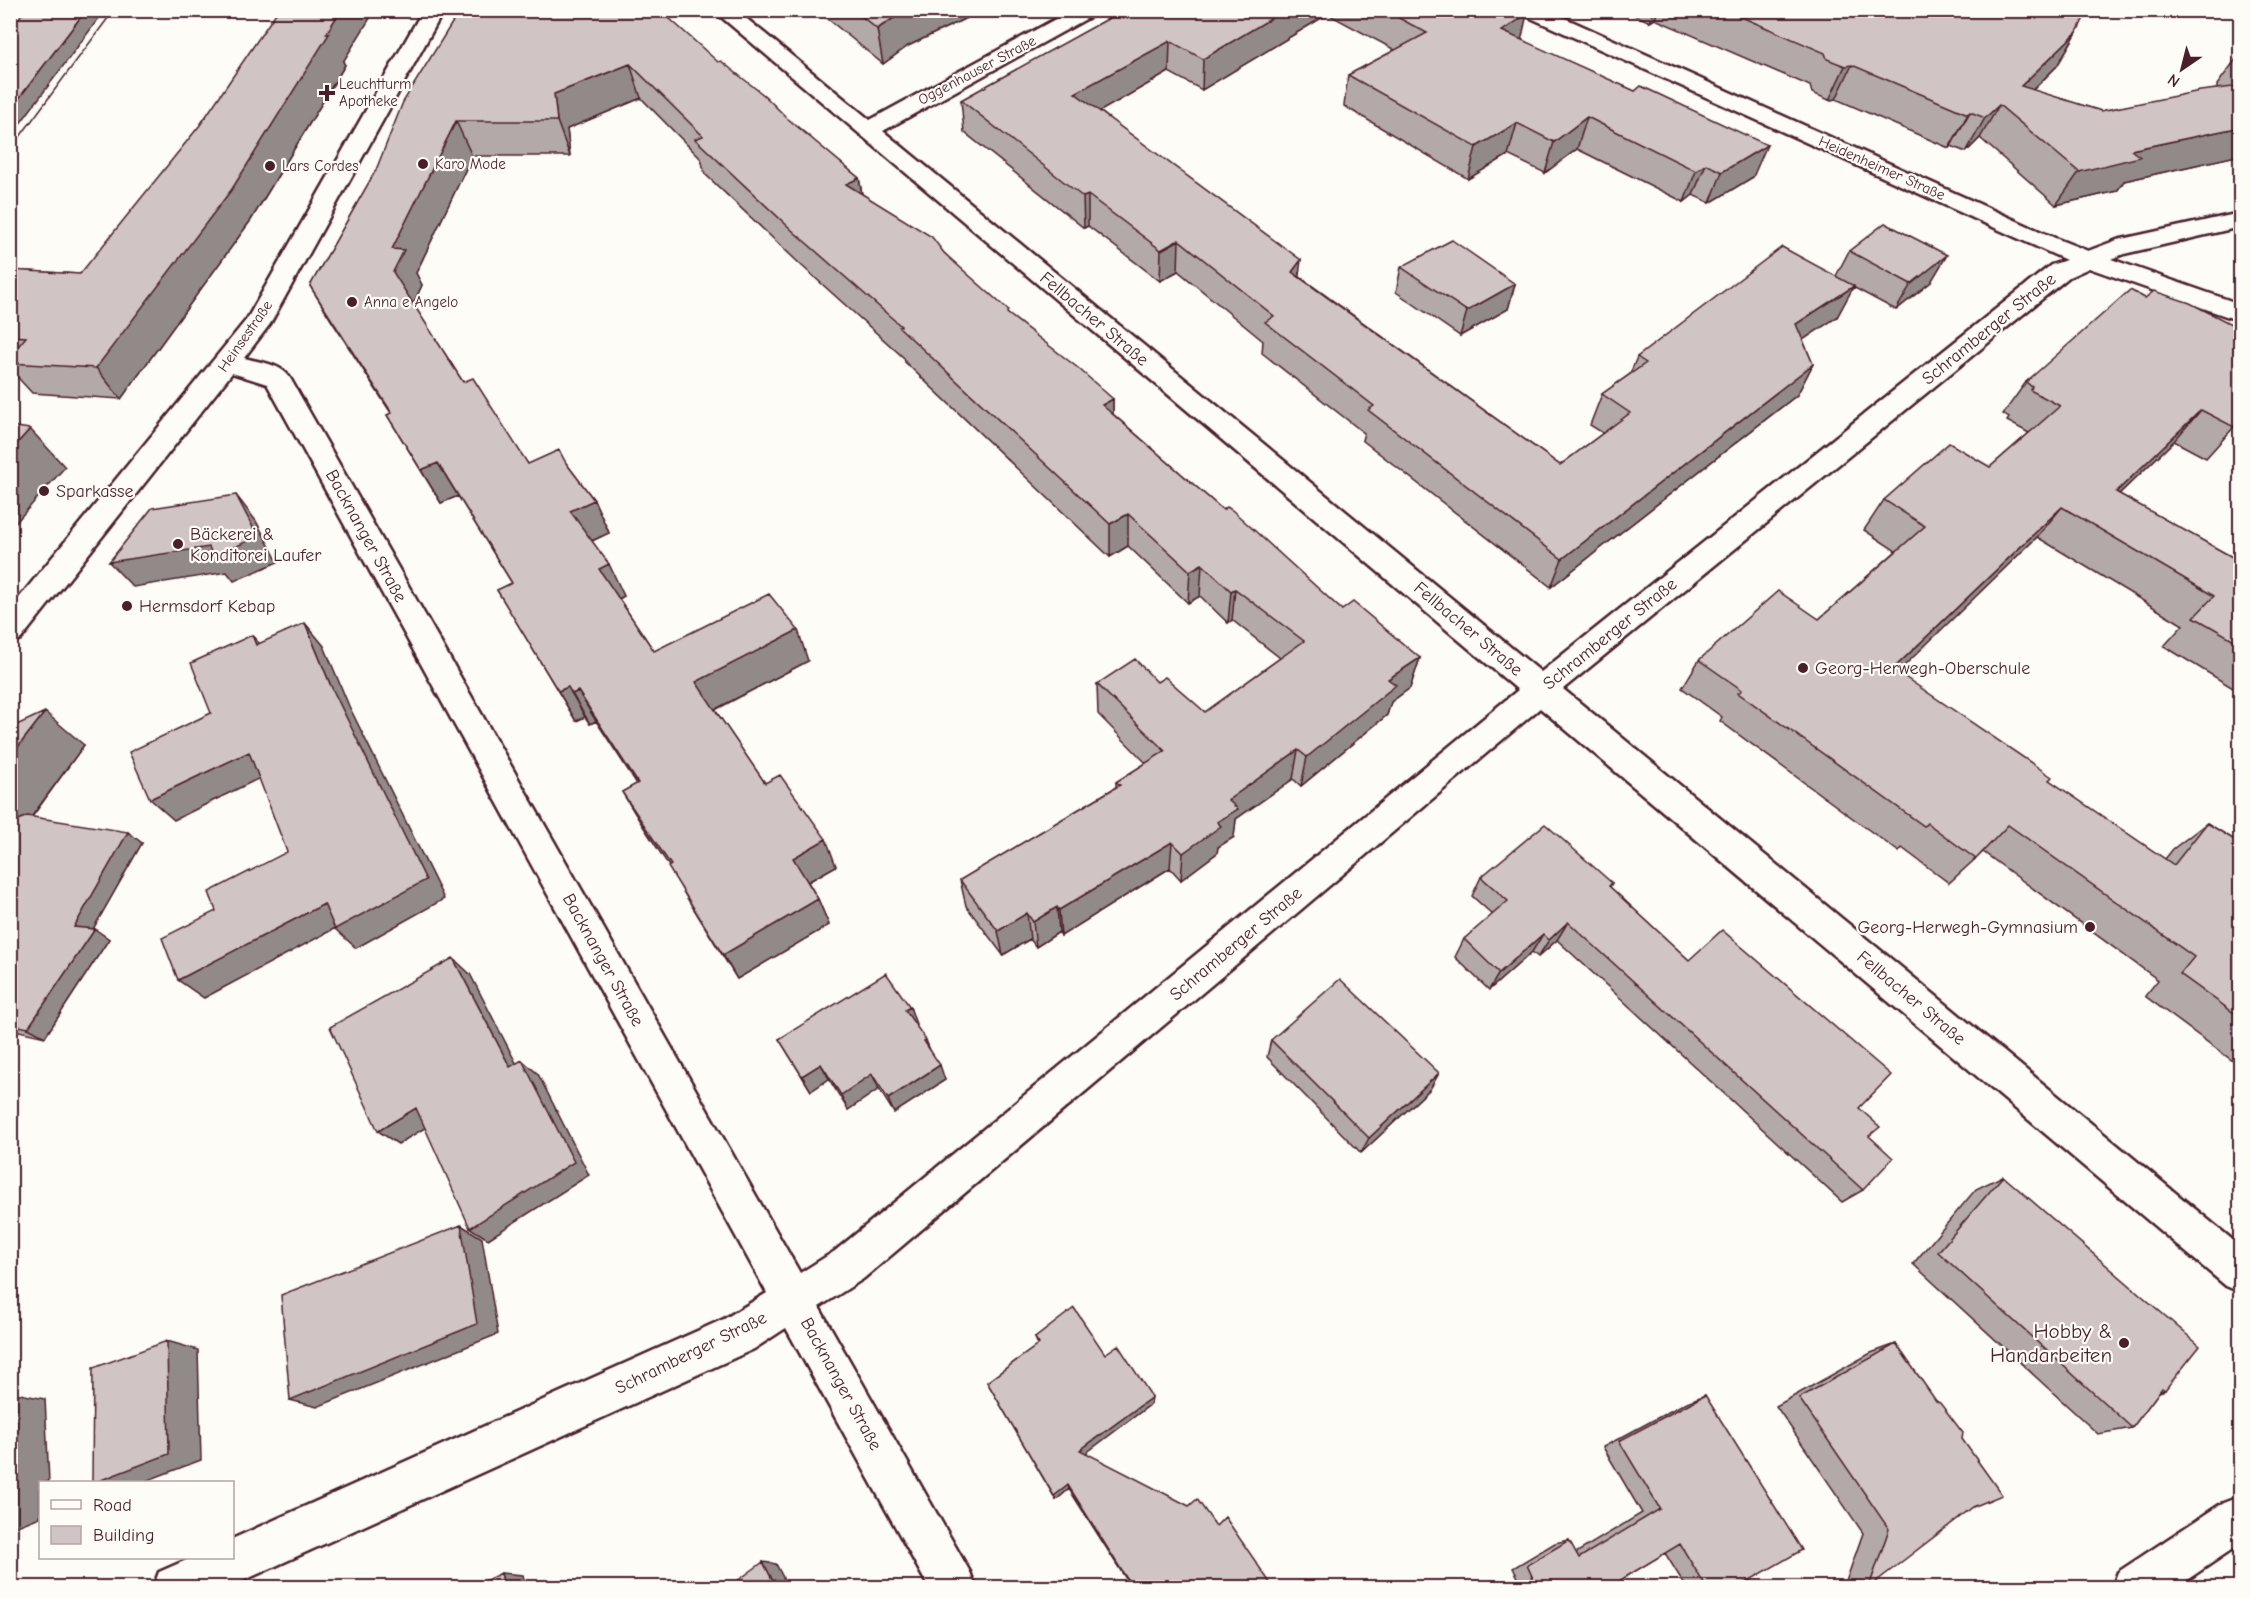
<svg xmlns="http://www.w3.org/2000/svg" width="2251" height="1598" font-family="'Comic Neue',sans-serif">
<rect width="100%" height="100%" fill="#fdfcf7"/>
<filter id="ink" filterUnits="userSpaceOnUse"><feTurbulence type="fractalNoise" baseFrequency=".0167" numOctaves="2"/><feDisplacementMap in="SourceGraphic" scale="12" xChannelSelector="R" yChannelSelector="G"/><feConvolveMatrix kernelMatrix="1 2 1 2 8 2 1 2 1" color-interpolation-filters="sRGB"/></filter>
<g filter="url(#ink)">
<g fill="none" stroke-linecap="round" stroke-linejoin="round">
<g stroke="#4a1f2b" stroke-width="5">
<path id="minor" d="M423,10h21l-174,314 -26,34c15,4 38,6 46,20l510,895 35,-22 683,-561 -805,-680h23l134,110 202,-110h26l-3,4 -212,117 658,541 510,-407 15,-5 -544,-246 -3,-4h28l508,228 33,13 29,-11 123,-27v14l-116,27 -13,5 129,45v17l-151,-53 -20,9 -506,412 677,557v46l-14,-6 -686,-578 -677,571 -44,28 151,265 6,16h-47l-143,-260 -32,21 -527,239h-74l6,-16 32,-14h41v-19l492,-220 43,-26 -500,-909 -35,-11 -211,266 -11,4v-34l237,-290z"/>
</g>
<g stroke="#4a1f2b" stroke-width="5">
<path id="major" d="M2240,1496v48l-65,44h-63l6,-16 106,-70z"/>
</g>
<use href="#minor" fill="#fdfcf7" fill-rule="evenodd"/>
<use href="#major" fill="#fdfcf7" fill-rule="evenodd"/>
<path stroke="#4a1f2b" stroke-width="1.5" d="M10,150l104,-140"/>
</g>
<path fill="#b3a9a9" stroke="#4a1f2b" stroke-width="1.5" d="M460,10l258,52 141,116 3,16 82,59 65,62 104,84v15l110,96 119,100 78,48 -10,30 -19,14 -4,13 -86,71 -8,-7 -57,40 -2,18 -16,10 -1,6 -36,27 -11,-12 -109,68 -2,-4 -23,15 -6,-8 -27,16 -37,-49 -6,-26 156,-93v-5l30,-19 -48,-49 -1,-30 60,-2 48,30 75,-54 -48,-38 -4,3 -28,-27 -12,7 -60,-57 -18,11 -205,-195 -1,-4 -102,-92 -97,-92 -4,-15 -60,-61 -74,31 3,27h-98l-56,117 6,12 -9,19 50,78 65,82 38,-1 28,37 15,33 -17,8 32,55 -5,3 35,52 154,10 -93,49 50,73 71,83 -28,16 10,17 11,26 -92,54 -53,-86 -15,-27 -30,-46 -17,-28 15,-8 -41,-63 -6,3 -5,-7 -9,4 -79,-131 15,-7 -54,-87 -17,7 -54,-88 4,-2 -60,-93 -21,-34 66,-116z
M817,10h166l-75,36 -25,18z
M1124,10h395l2,29 232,138 -43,26 -17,-8 -9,7 -107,-53 -32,24 -37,-18 -40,24 -124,-73 4,-31 47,-25 -67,-36 -126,76 -33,-18 -69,39 199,165 261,189 43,-32 -13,-8 12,-31 28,-20 7,-17 199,-81 13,-25 82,31 -35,28 -43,-23 -16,30 -34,23 10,24 -16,31 -246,192 -189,-147 2,-7 -102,-80 1,-12 -85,-70 -18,10 -72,-55 -4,2 -120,-96 -3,-32z
M1623,10h245l209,22 -20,34 -24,24 68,21 116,-22v-4l24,-33v103l-117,26 -7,10 -61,14 -76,-67 -14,14 -15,-6 -2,2 -113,-49 -7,1 -17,-7 -2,-7 -155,-67 -5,3z
M343,62l2,3 -94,155 -130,179 -89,-6 -22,-24v-99l70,4z
M1401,267l114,17 -7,25 -48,27 -64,-44z
M2145,298l96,31v86l-2,-1 -5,13 -28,31 -32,-17 -55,53 122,68v131l-77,-47 19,-21 -146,-88 -140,135 152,108 116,79 8,-10 34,-26 34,21v223l-96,-71 13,-16 -175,-128 -34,31 -47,-35 -3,4 -179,-131 2,-4 -40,-29 17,-28 120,-41 77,-68 -32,-21 20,-30 106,-33 39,-34 -22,-12 2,-3 -6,-4 23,-32z
M10,728l74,17 -52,72 110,26 -49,86 16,10 -64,98 -35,-8z
M1481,877l131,6 -2,4 79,73 170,148 10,28 -6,54 -21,12 -285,-262 -19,17 -6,-5 -43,38 -34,-33 9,-18 29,-24 -21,-19z
M910,1007l5,17 30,56 -51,33 -15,-24 -31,21 -19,-31 -18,12 -32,-52z
M1271,1040l168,33 -9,16 -69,64 -94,-96z
M2003,1176l162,214 -6,2 -27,36 -34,6 -185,-170 63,-75z
M1035,1338l70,16 46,50 -66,49 131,73 57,61h-142l-62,-98 -13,11 -69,-118 51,-37z
M1896,1344l66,95 -93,148h-25l19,-54 -87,-127 95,-53z
M1705,1395l33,192h-52l-21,-34 -56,34h-86l-10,-19 42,-25 14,-3 7,13 66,-40 -39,-66 84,-45z"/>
<path fill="#928a89" stroke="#4a1f2b" stroke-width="1.5" d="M86,10h19l-95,127v-27z
M341,10h34l-32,52 2,3 -94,155 -130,179 -25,-31z
M906,10h77l-75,36 -25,18 -6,-35z
M1285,10h43v4l-126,76 1,-31z
M1654,10h4l-3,9 -5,3z
M1527,14l-7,32 -18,-15z
M2077,32l-20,34 -48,47 12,-27z
M1170,41l-1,31 -93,53 -1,-32z
M630,64l11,34 -74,31 3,27 -13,-35 -3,-27z
M1852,65l-16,34 -7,1 16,-34z
M1999,105l-19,33 -14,14 19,-34z
M1970,112l-19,34 -2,2 19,-34z
M1587,117l-10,32 -32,24 9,-31z
M456,121l16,35 -56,117 6,12 -10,22 -19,-35 -1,-23z
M1517,123l-9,32 -40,24 8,-32z
M2241,127v28l-117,26 -7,10 -61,14 23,-33 52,-22z
M1767,145l-14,32 -43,26 12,-31z
M1706,164l-13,31 -9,7 12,-31z
M859,178l6,34 -19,-28z
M1088,195v31l-4,2 -1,-31z
M1179,240l-1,31 -18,10 1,-31z
M1947,255l-16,27 -35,28 15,-26z
M1301,260l-4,31 -5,-19z
M1515,284l-7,25 -48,27 7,-25z
M1854,286l-17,31 -57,38 16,-31z
M1813,364l-16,31 -246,192 11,-28z
M1113,399v34l-11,-28z
M2201,410l-27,31 -84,81 26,-30z
M30,429l35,38 -55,62v-78z
M438,463l20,33 -17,7 -20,-33z
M236,495l20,26 22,41 -44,19 -7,-9 -94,15 -24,-25z
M594,500l15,33 -22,10 -17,-32z
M2062,507l-25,30 -166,161 22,-29z
M1128,514v32l-18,11v-33z
M609,564l15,32 -9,5 -16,-32z
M1202,564l-2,32 -12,7 2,-32z
M1235,589l-3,31 -4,3 3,-32z
M305,623l19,23 25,60 95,193 -88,49 -21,-19 -5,-245z
M798,630l10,31 -98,51 -14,-30z
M252,635l20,23 -16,-13z
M1420,658l-10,30 -19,14 -4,13 -86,71 6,-29 81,-78z
M568,687l17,30 -9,4 -18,-30z
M578,691l18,30 -6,3 -18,-30z
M45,712l39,33 -60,82 -14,-10v-60z
M1298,750l-5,29 -57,40 -2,18 -16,10 -1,6 -36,27 2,-27 34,-31 11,-22z
M249,752l21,21 -96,47 -24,-21z
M128,832l14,11 -53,93 -15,-9z
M826,839l10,27 -32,18 -11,-26z
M1172,842l-2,26 -109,68 -2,-26z
M818,899l11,26 -92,54 -14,-24z
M324,904l21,19 -141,75 -26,-18z
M1057,907l2,25 -23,15 -3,-25z
M1027,913l3,26 -27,16 -5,-24z
M1568,922l-11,18 -19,17 11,-17z
M95,929l14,10 -64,98 -17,-9z
M1543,934l-11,18 -43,38 10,-17z
M453,958l17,16 56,108 -16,-15z
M910,1007l6,17 -5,2 -6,-16z
M926,1040l6,15 -8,-14z
M522,1060l16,14 51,101 -101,64 -18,-11z
M821,1064l8,15 -18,12 -9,-15z
M940,1065l5,15 -51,33 -6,-14z
M1439,1073l-9,16 -69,64 8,-15z
M872,1074l7,15 -31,21 -7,-15z
M416,1108l19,14 -37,22 -20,-13z
M461,1225l21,13 16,96 -181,73 -27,-7z
M167,1341l31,9 3,110 -58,22h-47z
M10,1392l35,7 4,83h-9v35l-30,12z
M1152,1397l-1,7 -69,52 -2,-6z
M1068,1485l1,4 -13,11 -2,-4z
M763,1562l13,2 12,23h-12z
M501,1573l22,2 3,12h-22z"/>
<path fill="#d0c5c4" stroke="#4a1f2b" stroke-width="1.5" d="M25,10h61l-76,100v-81z
M278,10h63l-15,24h3l-97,155 -136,179 -86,-5v-7l16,-19 -16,-1v-66l70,4 120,-149z
M460,10h200l58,52 3,-1 44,35 22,22 72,60 -13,6 86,53 12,16 64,57 -1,3 71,55 35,31 -11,6 121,105 4,-3 5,3 110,100 11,-8 67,56 -32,21 8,6 -89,72 -9,-7 -70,50 10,9 -21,13 4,4 -38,27 -11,-11 -113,68 -2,-3 -24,15 -6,-9 -29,18 -38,-51 160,-95 -4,-3 49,-31 -68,-67 38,-25 22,23 8,-5 40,35 99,-71 -69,-52 -4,2 -29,-27 -12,7 -62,-57 -18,10 -211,-197 2,-1 -107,-94 -99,-93 8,-3 -73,-72 -76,30 3,27h-101l-64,128 12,1 -11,22 70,110 10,-4 55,86 31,-14 7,13 28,37 -24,11 39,53 -10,5 55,82 115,-57 29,36 -102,52 69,101 15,-8 46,64 -33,19 25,41 -95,56 -55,-88 3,-2 -49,-73 16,-9 -60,-92 -6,3 -4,-7 -10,4 -61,-101 15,-7 -74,-120 -17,7 -34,-55 5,-2 -82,-127 66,-116 27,-68z
M854,10h52l-29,19z
M1124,10h161l-82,49 -33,-18 -95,52 226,167 -9,12 268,193 70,-52 -28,-19 44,-31 -9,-6 145,-110 72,39 -58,38 17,40 -251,195 -194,-149 6,-4 -109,-84 9,-6 -95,-76 -18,10 -73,-55 -5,2 -122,-97z
M1384,10h135l8,4 -25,17 133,60 6,-5 126,59 -45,27 -16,-8 -10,7 -109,-54 -33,25 -37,-19 -41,24 -128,-72 79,-42z
M1725,10h143l2,1 1,-1h217l-11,22 -56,54 80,25 99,-20 41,-5v41l-110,23 9,7 -61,15 -80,-67 -14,13 -15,-6 -2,2 -116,-49 -7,1 -18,-7 -2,-6z
M1885,223l62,32 -36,29 -62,-33z
M1452,240l63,44 -48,27 -66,-44z
M2130,290l15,8 9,-7 36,12 51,26v80l-7,18 -33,-17 -85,82 125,70v82l-47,-27 20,-21 -152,-89 -169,162 159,108 -3,3 125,85 33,-42 34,21v174l-61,-44 14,-17 -186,-132 -32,34 -49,-36 -3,3 -186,-133 4,-3 -43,-30 79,-69 41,28 106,-93 -41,-26 65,-57 41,24 70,-61 -30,-16 2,-3 -6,-5z
M10,426l20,3 -20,22z
M236,495l22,42 -45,19 -4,-9 -100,15 43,-54z
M305,623l25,61 96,196 -91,49 -11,-25 -146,76 -16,-42 54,-27 -7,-19 78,-40 -38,-100 -99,47 -21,-47 82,-39 -20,-50 61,-28 4,10z
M45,712l-35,45v-29z
M27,816l101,16 -54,95 21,2 -67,99 -18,-4v-200z
M1545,824l67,59 -3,3 80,74 33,-30 169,145 -32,33 21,19 -11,9 24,22 -30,32 -295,-268 -19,18 -6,-6 -44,39 -35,-34 44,-38 -27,-24z
M453,958l57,109 12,-7 52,102 -104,66 -54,-120 -38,23 -48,-104z
M886,973l24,34 -5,3 21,30 -2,1 16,24 -52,34 -16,-25 -31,21 -20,-31 -19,12 -23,-37z
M1340,979l99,94 -70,65 -98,-98z
M2003,1176l197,170 -35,44 -3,-2 -30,40 -194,-176z
M461,1225l16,99 -187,76 -9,-105z
M1074,1308l31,46 13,-9 34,52 -72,53 109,56 8,-7 19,27 9,-9 48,70h-141l-64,-102 -14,11 -67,-114 52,-38 -4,-6z
M167,1341l2,113 -73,28h-4l1,-114z
M1896,1344l40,57 4,2 23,30 -1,6 40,56 -29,12 -104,80 20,-58 -90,-131z
M1705,1395l97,155 -64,37h-32l-26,-43 -71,43h-72l-10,-22 42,-25 10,18 81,-49 -41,-68z
M10,1460l2,49 -2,1z
M763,1562l13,25h-47z
M501,1573l3,14h-32z"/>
</g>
<g fill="#4a1f2b" stroke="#fdfcf7" stroke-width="2">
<path d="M324 84h6v6h6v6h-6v6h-6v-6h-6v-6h6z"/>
<circle cx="423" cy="164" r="6"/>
<circle cx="270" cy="166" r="6"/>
<circle cx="352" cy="302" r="6"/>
<circle cx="44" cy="491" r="6"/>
<circle cx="178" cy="544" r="6"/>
<circle cx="127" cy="606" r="6"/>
<circle cx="1803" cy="668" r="6"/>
<circle cx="2090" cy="927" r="6"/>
<circle cx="2124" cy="1343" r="6"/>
</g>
<g text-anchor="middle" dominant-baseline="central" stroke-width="4.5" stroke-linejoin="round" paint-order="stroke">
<g font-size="15" fill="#4a1f2b" stroke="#fdfcf7">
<text transform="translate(977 70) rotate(-28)">Oggenhauser Straße</text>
<text transform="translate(1882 168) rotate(24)">Heidenheimer Straße</text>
<text transform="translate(245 336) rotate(-55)">Heinsestraße</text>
</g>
<g font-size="15" fill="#4a1f2b" stroke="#fdfcf7" text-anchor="start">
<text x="339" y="84">Leuchtturm<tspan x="339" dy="17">Apotheke</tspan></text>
<text x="435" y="164">Karo Mode</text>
<text x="282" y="166">Lars Cordes</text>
<text x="364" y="302">Anna e Angelo</text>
</g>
<g font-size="18" fill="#4a1f2b" stroke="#fdfcf7">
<text transform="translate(1094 319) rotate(40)">Fellbacher Straße</text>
<text transform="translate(1989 329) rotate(-39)">Schramberger Straße</text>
<text transform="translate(366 536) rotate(61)">Backnanger Straße</text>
<text transform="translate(1468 629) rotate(40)">Fellbacher Straße</text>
<text transform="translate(1610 634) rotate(-39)">Schramberger Straße</text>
<text transform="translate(1236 944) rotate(-40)">Schramberger Straße</text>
<text transform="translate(603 960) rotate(61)">Backnanger Straße</text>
<text transform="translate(1911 998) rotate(40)">Fellbacher Straße</text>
<text transform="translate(691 1353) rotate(-26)">Schramberger Straße</text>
<text transform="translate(841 1384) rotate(61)">Backnanger Straße</text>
</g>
<g font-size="18" fill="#4a1f2b" stroke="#fdfcf7" text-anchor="start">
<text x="56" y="491">Sparkasse</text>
<text x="190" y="534">Bäckerei &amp;<tspan x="190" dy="21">Konditorei Laufer</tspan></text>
<text x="139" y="606">Hermsdorf Kebap</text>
<text x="1815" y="668">Georg-Herwegh-Oberschule</text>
<text x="2078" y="927" text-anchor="end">Georg-Herwegh-Gymnasium</text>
</g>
<g font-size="21" fill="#4a1f2b" stroke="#fdfcf7" text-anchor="end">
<text x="2112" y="1331">Hobby &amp;<tspan x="2112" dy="24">Handarbeiten</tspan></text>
</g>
</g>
<rect width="2251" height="1598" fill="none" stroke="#fdfcf7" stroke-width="36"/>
<rect x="18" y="18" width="2215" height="1562" fill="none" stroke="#4a1f2b" stroke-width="2" filter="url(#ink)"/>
<rect x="39" y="1481" width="195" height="78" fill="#fdfcf7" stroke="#b5a4a5" stroke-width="1.5"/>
<rect x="51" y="1500" width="30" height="9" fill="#fdfcf7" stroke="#b5a4a5" stroke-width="1.5"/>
<text x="93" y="1511" font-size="18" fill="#4a1f2b">Road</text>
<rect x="51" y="1526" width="30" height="18" fill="#d0c5c4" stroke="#b5a4a5" stroke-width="1.5"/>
<text x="93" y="1541" font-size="18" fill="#4a1f2b">Building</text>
<g transform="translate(2182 69) rotate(215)" stroke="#fdfcf7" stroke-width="4.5" paint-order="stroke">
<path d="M0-4.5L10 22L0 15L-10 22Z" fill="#4a1f2b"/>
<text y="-9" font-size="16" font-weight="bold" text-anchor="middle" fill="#4a1f2b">N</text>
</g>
</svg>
